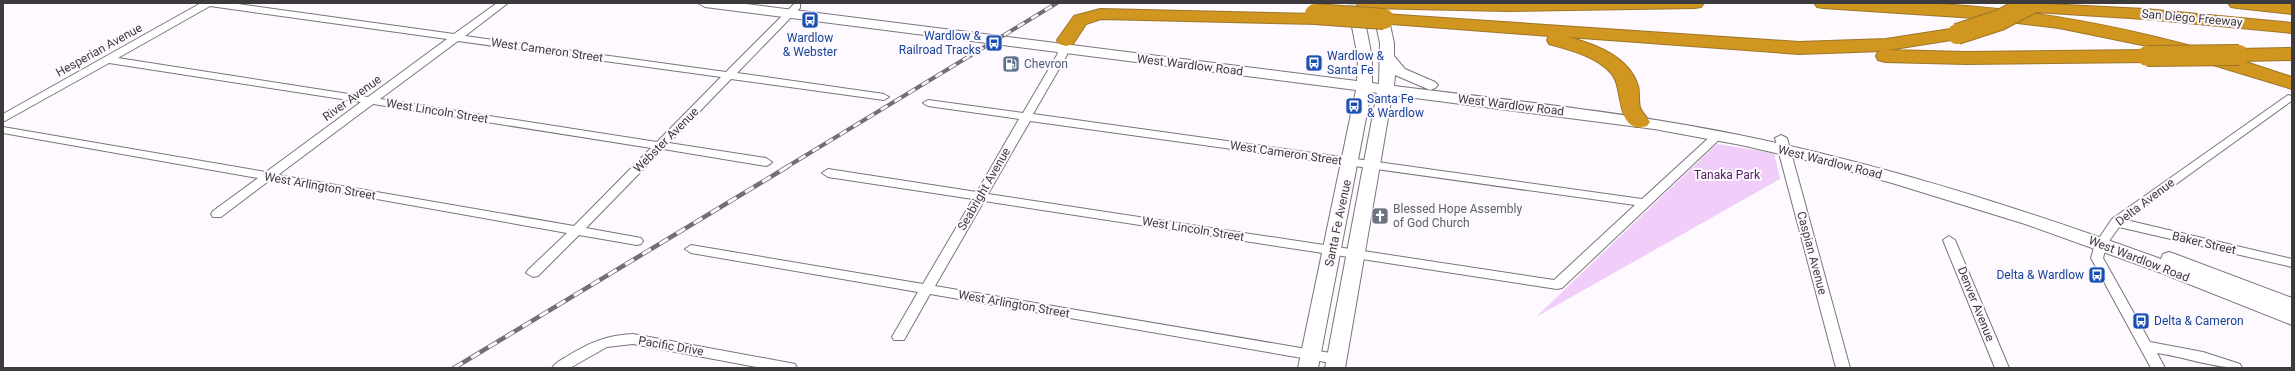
<svg xmlns="http://www.w3.org/2000/svg" width="2295" height="371" font-family="Roboto,sans-serif">
<rect width="100%" height="100%" fill="#fef9ff"/>
<path fill="#f0cef9" d="M1717,144l57,9 6,26 -244,138z"/>
<g fill="none" stroke-linecap="round" stroke-linejoin="round">
<path stroke="#d7d3d8" stroke-width="15" stroke-dasharray="15 8" stroke-linecap="butt" d="M1354,3l2,8"/>
<g stroke="#7b747d" stroke-width="2">
<path id="street" d="M201,3h30l223,31 43,-31h11l-43,33 261,36 68,-68h6v4l-63,65 147,21 5,3 -5,3 -153,-21 -62,64 97,15 6,4 -2,2 -4,2 -103,-17 -77,79 55,10 2,3 -2,3 -4,1 -58,-10 -41,41 -5,1 -7,-4 2,-3 39,-37 -297,-53 -49,37h-8l-2,-3 2,-3 45,-33 -255,-45v-6l263,45 95,-70 -252,-39 -106,59v-8zM210,6l237,33 -79,58 -250,-39zM458,41l263,36 -64,65 -277,-43zM373,104l278,44 -77,78 -296,-51z
M1066,37l5,3 -4,15 -34,59 609,85 71,-65 4,-1 6,3 -161,152 -5,1 -573,-88 -49,85 407,69 2,4 -2,4 -5,1 -407,-70 -26,46h-10l-2,-3 26,-45 -227,-39 -6,-4 6,-4 232,39 50,-85 -145,-22 -6,-4 6,-4 149,23 42,-73 -91,-13 -5,-3 5,-3 95,13 34,-58 4,-15zM1030,121l605,84 -81,75 -566,-86z
M2288,95l4,1v6h-2l-164,118 166,39v8l-173,-40 -12,17 -4,14 47,84 53,10 37,12 2,4c-29,0 -57,-11 -85,-15l8,15h-14l-60,-110 4,-14 17,-25z
M1781,135l6,3 63,230h-14l-61,-230z
M1949,236l6,4 54,128h-14l-52,-128z
M633,334l157,29 5,1 2,4h-35l-129,-24 -26,3 -37,21h-18c3,-5 9,-8 14,-11 22,-14 41,-22 67,-23z"/>
</g>
<g stroke="#7b747d" stroke-width="2">
<path id="secondary" d="M698,3h40l619,78 1,-23 -9,-47 7,-4 7,4 9,47v25l7,1 1,-41 -7,-32 7,-4 7,4 7,32v13l11,13 30,13 3,3 -3,3 -5,2 -35,-15 -1,11c115,14 231,26 345,49 144,29 284,74 422,124l2,-5 6,-2 6,2 117,44v27l-136,-54 -131,-47 -133,-41 -65,-18 -86,-20 -87,-16 -262,-34 -47,273h-20l52,-275 -6,-1 -53,276h-20l58,-278 -651,-83z"/>
</g>
<g stroke="#9d762a" stroke-width="2">
<path id="highway" d="M1356,3h348l-3,4 -6,1 -188,3 -142,-3 -6,-1z
M1814,3c33,0 67,-1 100,0 108,3 214,24 317,54l-1,-2 2,-4 7,-2 53,-1v12l-49,1 49,16v12l-135,-41 -98,-20 -84,-10 -152,-10 -6,-1z
M2029,3l116,6 147,14v10l-147,-14 -111,-7 -6,-1 -3,-4z
M2228,3l64,1v10l-55,-6 -6,-1z
M1100,9l218,5 6,1 3,4 -3,4 -6,1 -217,-5 -15,5 -13,20 -7,2 -7,-2 -2,-4 17,-24z
M1384,14l415,28 87,-3 71,-11 7,2 2,4 -2,4 -76,12 78,2 181,-2 7,2 2,4 -2,4 -7,2 -181,2 -81,-2 -7,-2 -2,-4 2,-4 5,-1 -84,3 -231,-17c26,7 61,19 70,49 2,7 0,14 2,21 2,6 7,10 10,15l-3,4c-33,9 -22,-38 -36,-53 -15,-17 -41,-23 -62,-29l-2,-4 2,-4 -171,-13 -3,-4 3,-4z"/>
</g>
<use href="#street" fill="#fff" fill-rule="evenodd"/>
<use href="#secondary" fill="#fff" fill-rule="evenodd"/>
<use href="#highway" fill="#d09620" fill-rule="evenodd"/>
<g stroke="#726f73" stroke-width="4">
<path id="rail-far1" d="M785,168l272,-165"/>
</g>
<g stroke="#726f73" stroke-width="4.5">
<path id="rail" d="M454,368l333,-201"/>
</g>
<use href="#rail-far1" stroke="#fef9ff" stroke-width="2.5" stroke-dasharray="8" stroke-linecap="butt"/>
<use href="#rail" stroke="#fef9ff" stroke-width="3" stroke-dasharray="10" stroke-linecap="butt"/>
<g stroke="#9d762a" stroke-width="22" stroke-linecap="butt">
<path id="highway-bridge" d="M1315,14l69,5
M1957,34l43,-14 32,-17
M2147,56l92,-1"/>
</g>
<use href="#highway-bridge" stroke="#d09620" stroke-width="20"/>
</g>
<defs>
<g id="bus-square" transform="scale(0.9)"><rect x="-9" y="-9" width="18" height="18" rx="4" fill="#1a4fb4" stroke="#fef9ff"/><path d="M-5-6H5V4H4V6H2V4H-2V6H-4V4H-5ZM-3.5-4V0h7V-4ZM-3.5 1.2v1.5H-2V1.2ZM2 1.2v1.5H3.5V1.2Z" fill="#fff"/></g>
<g id="fuel-square" transform="scale(0.9)"><rect x="-9" y="-9" width="18" height="18" rx="4" fill="#5c6f8a" stroke="#fef9ff"/><path d="M-5.5-6h7V0h2V4h1.3V-2.5L3-4.5l.8-.8L6-3V5H2.5V1h-1V6h-7ZM-4.2-4.7v3.2H.2V-4.7Z" fill="#fff"/></g>
<g id="church-square" transform="scale(0.9)"><rect x="-9" y="-9" width="18" height="18" rx="4" fill="#6b7280" stroke="#fef9ff"/><path d="M-1.2-6h2.4v3.5h3.3v2.4h-3.3V6h-2.4V-.1h-3.3v-2.4h3.3Z" fill="#fff"/></g>
</defs>
<g fill-rule="evenodd">
<use href="#bus-square" x="810" y="20"/>
<use href="#bus-square" x="994" y="43"/>
<use href="#bus-square" x="1314" y="63"/>
<use href="#fuel-square" x="1011" y="64"/>
<use href="#bus-square" x="1354" y="106"/>
<use href="#church-square" x="1380" y="216"/>
<use href="#bus-square" x="2097" y="275"/>
<use href="#bus-square" x="2141" y="321"/>
</g>
<g text-anchor="middle" dominant-baseline="central" stroke-width="4" stroke-linejoin="round" paint-order="stroke">
<g font-size="12" fill="#3d3a3e" stroke="#fef9ff">
<text transform="translate(2192 18) rotate(5)">San Diego Freeway</text>
<text transform="translate(99 50) rotate(-29)">Hesperian Avenue</text>
<text transform="translate(547 50) rotate(8)">West Cameron Street</text>
<text transform="translate(1190 65) rotate(7)">West Wardlow Road</text>
<text transform="translate(352 98) rotate(-36)">River Avenue</text>
<text transform="translate(1511 105) rotate(7)">West Wardlow Road</text>
<text transform="translate(437 111) rotate(9)">West Lincoln Street</text>
<text transform="translate(666 140) rotate(-45)">Webster Avenue</text>
<text transform="translate(1286 153) rotate(8)">West Cameron Street</text>
<text transform="translate(1830 162) rotate(14)">West Wardlow Road</text>
<text transform="translate(320 186) rotate(10)">West Arlington Street</text>
<text transform="translate(984 189) rotate(-60)">Seabright Avenue</text>
<text transform="translate(2145 202) rotate(-37)">Delta Avenue</text>
<text transform="translate(1338 223) rotate(-78)">Santa Fe Avenue</text>
<text transform="translate(1193 229) rotate(9)">West Lincoln Street</text>
<text transform="translate(2204 243) rotate(13)">Baker Street</text>
<text transform="translate(1812 253) rotate(75)">Caspian Avenue</text>
<text transform="translate(2139 259) rotate(21)">West Wardlow Road</text>
<text transform="translate(1014 304) rotate(10)">West Arlington Street</text>
<text transform="translate(1976 304) rotate(68)">Denver Avenue</text>
<text transform="translate(671 346) rotate(10)">Pacific Drive</text>
</g>
<g font-size="12" fill="#164399" stroke="#fef9ff" text-anchor="start">
<text x="981" y="36" text-anchor="end">Wardlow &amp;<tspan x="981" dy="14">Railroad Tracks</tspan></text>
<text x="810" y="38" text-anchor="middle">Wardlow<tspan x="810" dy="14">&amp; Webster</tspan></text>
<text x="1327" y="56">Wardlow &amp;<tspan x="1327" dy="14">Santa Fe</tspan></text>
<text x="1367" y="99">Santa Fe<tspan x="1367" dy="14">&amp; Wardlow</tspan></text>
<text x="2084" y="275" text-anchor="end">Delta &amp; Wardlow</text>
<text x="2154" y="321">Delta &amp; Cameron</text>
</g>
<g font-size="12" fill="#4e5e75" stroke="#fef9ff" text-anchor="start">
<text x="1024" y="64">Chevron</text>
</g>
<g font-size="12" fill="#542261" stroke="#fef9ff">
<text x="1727" y="175">Tanaka Park</text>
</g>
<g font-size="12" fill="#5b616d" stroke="#fef9ff" text-anchor="start">
<text x="1393" y="209">Blessed Hope Assembly<tspan x="1393" dy="14">of God Church</tspan></text>
</g>
</g>
<rect width="2295" height="371" fill="none" stroke="#3d3a3e" stroke-width="8"/>
</svg>
